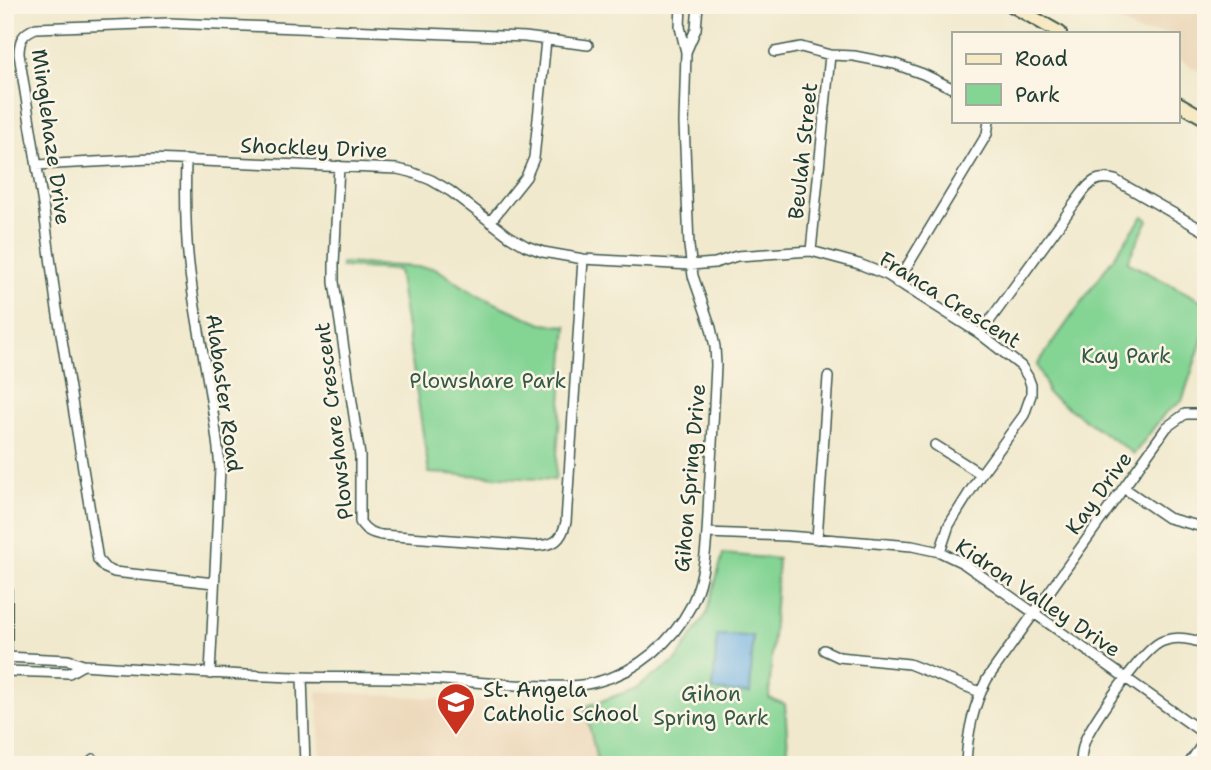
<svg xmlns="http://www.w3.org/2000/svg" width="1211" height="770" font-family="'Shantell Sans',sans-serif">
<rect width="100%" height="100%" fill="#fcf5e5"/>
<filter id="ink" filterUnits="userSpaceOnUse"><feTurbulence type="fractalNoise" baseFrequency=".0143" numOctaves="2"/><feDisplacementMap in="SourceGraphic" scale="14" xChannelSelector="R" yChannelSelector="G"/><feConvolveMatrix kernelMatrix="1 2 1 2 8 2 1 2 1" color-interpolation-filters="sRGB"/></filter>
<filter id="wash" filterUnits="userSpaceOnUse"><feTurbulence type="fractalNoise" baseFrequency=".00686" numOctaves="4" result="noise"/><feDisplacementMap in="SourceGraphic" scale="28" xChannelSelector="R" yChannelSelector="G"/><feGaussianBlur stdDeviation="1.57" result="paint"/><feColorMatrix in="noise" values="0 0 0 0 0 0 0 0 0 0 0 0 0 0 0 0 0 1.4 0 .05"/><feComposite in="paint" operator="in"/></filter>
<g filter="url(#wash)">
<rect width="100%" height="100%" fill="#f0e9cd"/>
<path fill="#ecd8ba" d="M1095,5h111v71l-28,-18v-25h-39z
M317,691l268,16 13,58h-277z"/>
<path fill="#84d494" stroke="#528864" stroke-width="2" d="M1143,216l5,4 -21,42 79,41v25l-24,73 -17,12 -31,41 -87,-61 -1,-8 -9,-20z
M341,263l94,5 42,27 65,29 25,2 -12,154 -126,-7 -31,-203 -57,-3z
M723,554l55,5 -9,139 16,6 4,61h-191l-13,-58 49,-18 42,-28 31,-48z"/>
<path fill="#6fb1e4" stroke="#47778c" stroke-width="2" d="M717,635l36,1 -3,57 -37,-3z"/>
</g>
<g filter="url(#ink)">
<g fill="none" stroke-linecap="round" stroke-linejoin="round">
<g stroke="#3e574b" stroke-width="12">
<path id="minor" d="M686,52l10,-23 2,-24
M775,52l26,-5 29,8 24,1 41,8 28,10 31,15
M186,160c-1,37 -1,76 4,113 8,65 25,130 30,196l-10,205
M37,165l114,-6 246,10 14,3 20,8 19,11 59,45 17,10 17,6 40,7 108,6 24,-2 22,-7 74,-5 48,13 28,11 93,59 41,32 7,11 3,8v10l-7,20 -43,59 -32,51 -9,27
M339,166l-5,98v18l26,174v66c6,9 12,11 21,13l153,11c20,-1 27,-4 32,-24l17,-263
M490,222l36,-45 8,-19 12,-118
M811,251l19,-196
M897,283l90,-149 2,-13
M980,334l100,-138c10,-14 17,-21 35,-16l91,52
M935,445l46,29
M1124,488l44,30 38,10
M707,533l80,3 125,10 28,6 23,11 23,16 220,156
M817,539l11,-162
M214,583l-100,-11 -9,-4 -7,-8 -42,-257 -12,-92 -25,-157c0,-14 4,-21 17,-26l133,-5 356,14 63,8
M824,650l15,7 70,7 71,28
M5,657l63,3 15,5c72,5 144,10 216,12 41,1 82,0 122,2 32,1 63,4 95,6 28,1 57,4 84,-4 38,-10 73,-40 91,-75 17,-35 16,-77 18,-114 3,-42 5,-85 7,-127l-1,-18 -4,-19 -18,-52 -4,-30 -5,-123 2,-71 -6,-25 1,-22
M5,671l64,2 14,-8
M302,677l3,88
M93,765v-6
M966,765c1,-30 7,-59 21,-86l180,-252 18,-13h21
M1081,765c0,-10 1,-18 5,-27 9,-19 58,-91 77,-97 14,-5 30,-2 43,4
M1188,765l18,-26"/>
</g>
<g stroke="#3e574b" stroke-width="16">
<path id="secondary" d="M1011,5l49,28
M1178,103l28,16
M5,588v84"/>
</g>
<use href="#minor" stroke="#fff" stroke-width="9"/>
<use href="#secondary" stroke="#f6e9c3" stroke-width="12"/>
</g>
</g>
<defs>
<g id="school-pin" transform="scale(2.0125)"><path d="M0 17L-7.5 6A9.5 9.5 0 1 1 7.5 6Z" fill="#c8321e" stroke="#fcf5e5"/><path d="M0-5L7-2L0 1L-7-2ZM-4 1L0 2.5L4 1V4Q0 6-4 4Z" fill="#fff"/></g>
</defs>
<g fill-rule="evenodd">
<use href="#school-pin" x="456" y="702"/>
</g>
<g text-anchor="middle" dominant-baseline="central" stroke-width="5" stroke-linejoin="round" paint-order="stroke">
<g font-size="21" fill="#1f3d34" stroke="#fcf5e5">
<text transform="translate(51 137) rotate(82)">Minglehaze Drive</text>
<text transform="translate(314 148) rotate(2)">Shockley Drive</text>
<text transform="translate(803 151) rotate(-84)">Beulah Street</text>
<text transform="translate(950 300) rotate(32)">Franca Crescent</text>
<text transform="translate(224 393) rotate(82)">Alabaster Road</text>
<text transform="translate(334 421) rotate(-97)">Plowshare Crescent</text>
<text transform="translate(690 478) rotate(-85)">Gihon Spring Drive</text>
<text transform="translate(1099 493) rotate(-54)">Kay Drive</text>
<text transform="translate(1038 598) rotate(34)">Kidron Valley Drive</text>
</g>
<g font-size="21" fill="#335b47" stroke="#fcf5e5">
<text x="1126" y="356">Kay Park</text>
<text x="488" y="381">Plowshare Park</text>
<text x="711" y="694">Gihon<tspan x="711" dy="24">Spring Park</tspan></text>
</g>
<g font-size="21" fill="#1f3d34" stroke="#fcf5e5" text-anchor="start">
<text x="483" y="690">St. Angela<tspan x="483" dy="24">Catholic School</tspan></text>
</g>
</g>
<rect width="1211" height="770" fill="none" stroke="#fcf5e5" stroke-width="28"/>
<rect x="952" y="32" width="228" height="91" fill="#fcf5e5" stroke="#a4ab9e" stroke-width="2"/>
<rect x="966" y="54" width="35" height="10" fill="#f6e9c3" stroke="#a4ab9e" stroke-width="2"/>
<text x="1015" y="66" font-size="21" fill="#1f3d34">Road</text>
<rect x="966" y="84" width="35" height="21" fill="#84d494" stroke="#a4ab9e" stroke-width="2"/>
<text x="1015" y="102" font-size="21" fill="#1f3d34">Park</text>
</svg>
